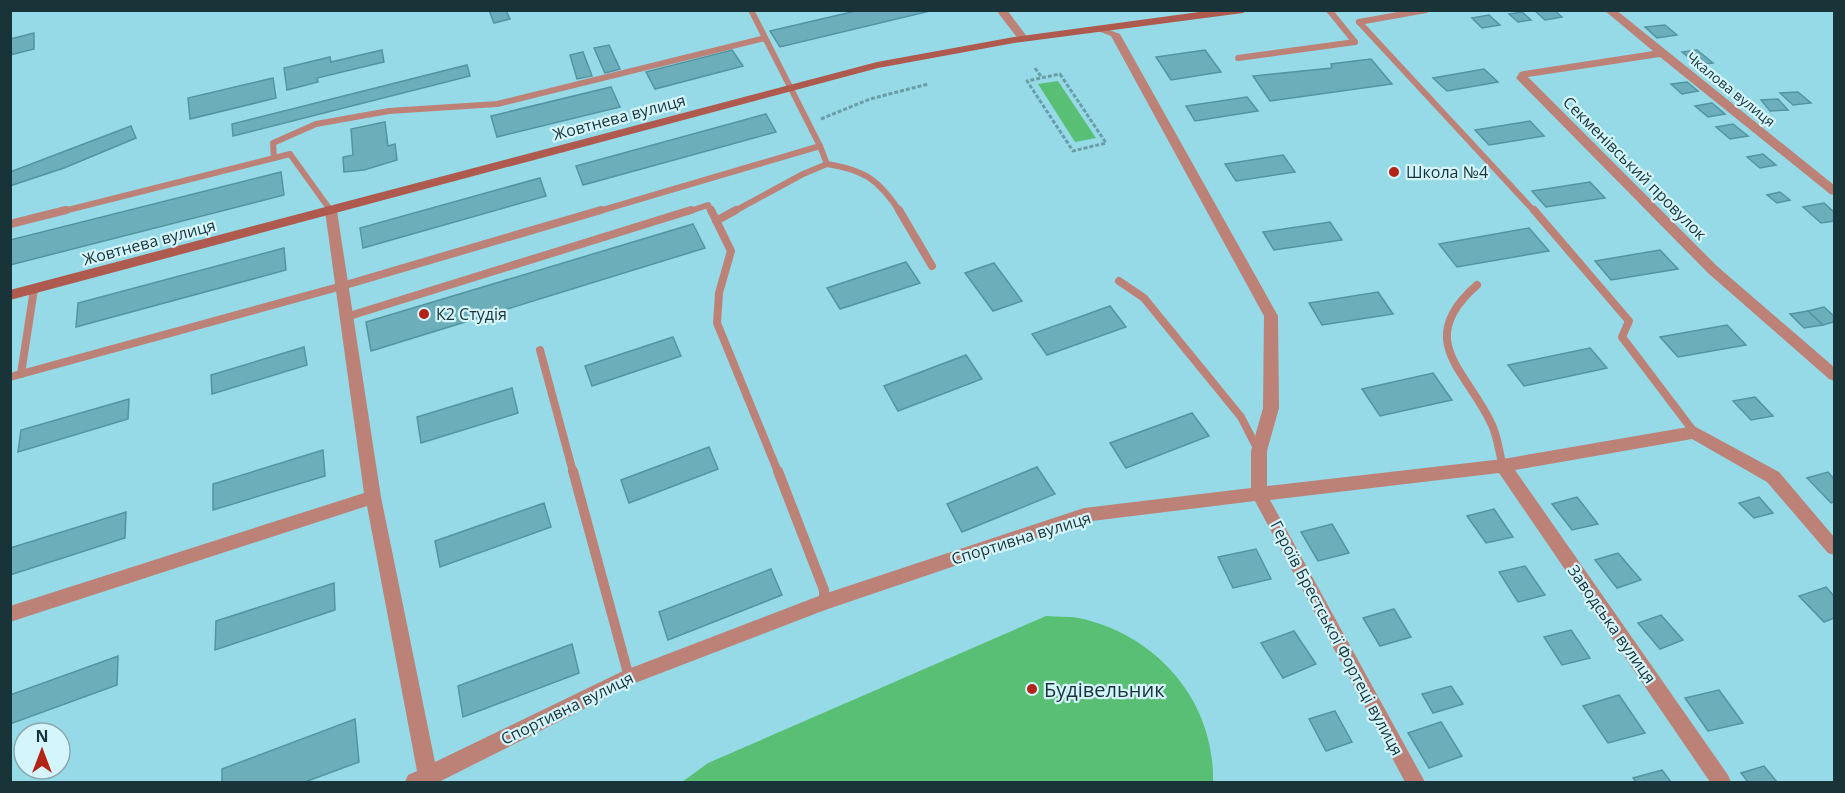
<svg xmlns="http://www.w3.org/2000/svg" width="1845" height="793" font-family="'Open Sans',sans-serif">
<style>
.green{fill:#59bf74}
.building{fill:#6cafbb;stroke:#5295a1;stroke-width:1.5}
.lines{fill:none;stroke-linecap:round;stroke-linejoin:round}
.path{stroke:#689ea8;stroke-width:3;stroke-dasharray:4 2;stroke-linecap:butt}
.service-far2{stroke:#bc8278;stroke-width:6}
.service-far1{stroke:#bc8278;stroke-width:8}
.service{stroke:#bc8278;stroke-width:10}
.minor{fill:#bc8278;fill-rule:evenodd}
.secondary{fill:#ae5a4e;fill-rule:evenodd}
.poi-dot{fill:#b22417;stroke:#d4f5fb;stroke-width:2}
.labels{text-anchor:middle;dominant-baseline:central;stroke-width:4.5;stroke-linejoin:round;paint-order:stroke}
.far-street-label{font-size:14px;fill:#183439;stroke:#d4f5fb}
.street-label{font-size:16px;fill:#183439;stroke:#d4f5fb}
.poi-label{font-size:16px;fill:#183439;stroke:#d4f5fb;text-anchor:start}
.near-poi-label{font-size:20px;fill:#183439;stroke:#d4f5fb;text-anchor:start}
</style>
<rect width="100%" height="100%" fill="#96dae7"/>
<g class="green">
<polygon points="1058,81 1096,138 1075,142 1038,84"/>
<path d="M1046,616C1057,617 1068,616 1079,618C1157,635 1215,701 1213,782H682L708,763Z"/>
</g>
<g class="building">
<polygon points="489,10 506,10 510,19 494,23"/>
<polygon points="860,10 934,10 780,47 770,31"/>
<polygon points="1534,10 1554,10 1562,17 1545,20"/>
<polygon points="1522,12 1531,20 1518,22 1509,14"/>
<polygon points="1489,15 1500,25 1482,28 1472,18"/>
<polygon points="1665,25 1677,35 1657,38 1645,27"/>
<polygon points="34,33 34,49 10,55 10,39"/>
<polygon points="609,45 620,69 605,73 594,48"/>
<polygon points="382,50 384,62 317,78 318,82 287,90 284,68 330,57 331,62"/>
<polygon points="732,50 743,66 655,89 646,72"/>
<polygon points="1205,50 1221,72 1171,80 1156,57"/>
<polygon points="1697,50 1713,63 1698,65 1682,52"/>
<polygon points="583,52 592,76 577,79 570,55"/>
<polygon points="1371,59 1392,84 1270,101 1253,76 1332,68 1331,64"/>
<polygon points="467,65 470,76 233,136 232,124"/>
<polygon points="1484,69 1498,82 1447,91 1433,78"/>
<polygon points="273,78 276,98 190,119 188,98"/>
<polygon points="1687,82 1698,91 1682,94 1671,84"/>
<polygon points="611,87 620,107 497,137 491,116"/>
<polygon points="1798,92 1811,103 1793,105 1780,93"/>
<polygon points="1247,97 1258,111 1195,121 1186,106"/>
<polygon points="1778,99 1788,110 1770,111 1761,100"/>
<polygon points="1712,103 1725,114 1708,117 1695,106"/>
<polygon points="766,114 776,132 583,185 576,166"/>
<polygon points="1530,121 1544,136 1489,145 1475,130"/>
<polygon points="385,122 388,146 395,144 397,160 364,170 344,172 343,157 353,155 351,129"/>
<polygon points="1733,124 1748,136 1730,139 1716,127"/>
<polygon points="131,126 136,138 64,168 10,186 10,172"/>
<polygon points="1763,154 1776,165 1760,168 1747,157"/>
<polygon points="1283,155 1295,172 1236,181 1225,164"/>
<polygon points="281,172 284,195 10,265 10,240"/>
<polygon points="540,178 546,196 363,248 360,228"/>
<polygon points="1590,182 1605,198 1546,207 1532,191"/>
<polygon points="1780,192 1790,200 1777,203 1767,195"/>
<polygon points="1824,203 1834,212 1834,221 1821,223 1803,207"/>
<polygon points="1330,222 1342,240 1274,250 1263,232"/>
<polygon points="693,224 705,248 371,351 366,322"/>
<polygon points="1529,228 1549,251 1457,267 1439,244"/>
<polygon points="284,248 286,270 76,327 78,303"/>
<polygon points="1660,250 1678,269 1611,280 1595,261"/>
<polygon points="906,262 920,283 840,309 827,288"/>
<polygon points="994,263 1022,301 993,311 965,273"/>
<polygon points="1378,292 1393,314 1322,325 1309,303"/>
<polygon points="1110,306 1126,327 1047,355 1032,334"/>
<polygon points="1824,307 1834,316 1834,322 1823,325 1808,311"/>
<polygon points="1808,311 1823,325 1804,328 1790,314"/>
<polygon points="1727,325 1746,345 1678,357 1660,337"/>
<polygon points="673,337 681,356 592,386 585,366"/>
<polygon points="304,347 307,365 212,394 211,375"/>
<polygon points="1590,348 1607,368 1524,386 1508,365"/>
<polygon points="966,355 982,379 898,411 884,386"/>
<polygon points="1433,373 1452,400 1380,416 1362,389"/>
<polygon points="512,388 518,413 421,443 417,417"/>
<polygon points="1755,397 1773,416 1751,420 1733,401"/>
<polygon points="129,399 128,419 18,452 21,430"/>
<polygon points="1192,413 1209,436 1126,468 1110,443"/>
<polygon points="709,447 718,469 629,503 621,480"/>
<polygon points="323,450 325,476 213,510 213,484"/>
<polygon points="1037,467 1055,494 962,532 947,504"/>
<polygon points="1828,472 1834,479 1834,502 1831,503 1807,478"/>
<polygon points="1577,497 1598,524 1572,530 1552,504"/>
<polygon points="1759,497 1773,513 1754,518 1739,503"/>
<polygon points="544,503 551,527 440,567 435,541"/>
<polygon points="1494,509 1513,537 1486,543 1467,516"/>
<polygon points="126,512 125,538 10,575 10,548"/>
<polygon points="1332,524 1349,553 1318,561 1301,532"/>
<polygon points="1256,549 1271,579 1233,588 1218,557"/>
<polygon points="1618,553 1641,580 1617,588 1595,560"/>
<polygon points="1525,566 1545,595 1518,602 1499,572"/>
<polygon points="771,569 782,595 668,640 659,612"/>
<polygon points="334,583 335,610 215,650 216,621"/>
<polygon points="1826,587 1834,596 1834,618 1824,622 1799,596"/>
<polygon points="1394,609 1411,637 1380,646 1363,618"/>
<polygon points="1661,615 1683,640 1660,649 1638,623"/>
<polygon points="1571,630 1590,658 1562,665 1544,637"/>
<polygon points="1294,631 1316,664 1283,678 1261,643"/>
<polygon points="572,644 579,673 463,717 458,686"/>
<polygon points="118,656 117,685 10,724 10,695"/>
<polygon points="1451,686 1463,704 1433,713 1422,694"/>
<polygon points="1719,690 1743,723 1708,731 1685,698"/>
<polygon points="1619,695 1645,733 1608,743 1583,706"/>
<polygon points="1335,711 1352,742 1326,751 1309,719"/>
<polygon points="355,719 359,762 305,782 222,782 222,769"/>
<polygon points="1441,722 1462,756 1429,768 1408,733"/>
<polygon points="1764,766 1777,782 1748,782 1741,773"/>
<polygon points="1662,770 1671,782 1636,782 1633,778"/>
</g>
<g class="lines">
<g class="path">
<polyline points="1035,68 1042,78"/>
<polygon points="1060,74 1106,143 1073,151 1027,81"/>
<polyline points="821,119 870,99 928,84"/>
</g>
<g class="service-far2">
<polyline points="1329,10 1355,42"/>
<polyline points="1359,22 1535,212"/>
<polyline points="1359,22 1426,10"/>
<polyline points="1238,58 1355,42"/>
<path d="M820,146L827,164C865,170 879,180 900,212"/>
<polyline points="274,158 273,143 316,124 389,111 497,104 765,38"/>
<polyline points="60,212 290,154 331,211"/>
<polyline points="596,212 820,146 751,10"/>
<polyline points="687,212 708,205 711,212"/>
<polyline points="733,212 803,174 827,164"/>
</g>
<g class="service-far1">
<polyline points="711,210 731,251 719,293 717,323 778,472"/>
<polyline points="899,210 932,266"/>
<polyline points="1534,210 1629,321 1622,337 1694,432"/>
<polyline points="716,221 736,210"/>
<polyline points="10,224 66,210"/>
<polyline points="1119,281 1144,298 1241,417 1258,450"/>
<path d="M1477,285C1413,341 1467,370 1492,425C1498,438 1499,453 1503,466"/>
<polyline points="346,317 691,210"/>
<polyline points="540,350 573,472"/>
<polyline points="21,374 34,289"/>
<polyline points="10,377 342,286 601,210"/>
</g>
<g class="service">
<polyline points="573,471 629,677"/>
<polyline points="778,471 824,590 824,602"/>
</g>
<g class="minor">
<polygon points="996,10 1007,10 1028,38 1027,40 1019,40"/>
<polygon points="1604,10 1616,10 1834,185 1834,195 1830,194 1660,57 1528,77 1718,267 1834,367 1834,381 1829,379 1708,273 1516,78 1520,72 1524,71 1653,51"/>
<polygon points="1098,26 1120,34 1278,316 1279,408 1267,451 1267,486 1503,459 1694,426 1779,472 1834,537 1834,555 1828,553 1767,482 1692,439 1515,470 1728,775 1731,782 1710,782 1499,473 1270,500 1425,782 1405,782 1255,501 1084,522 825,610 635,683 439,782 405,782 408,775 417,771 367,506 10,622 10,606 364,493 325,211 331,207 337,211 381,497 435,762 623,671 824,594 1084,508 1251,488 1251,451 1263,408 1264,316 1111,36 1093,29"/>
</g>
<polygon class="secondary" points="1214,10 1248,10 1243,13 1014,43 878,68 10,300 10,290 877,62 1014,37"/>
</g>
<g class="poi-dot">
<circle cx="1394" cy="172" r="6"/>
<circle cx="424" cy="314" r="6"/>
<circle cx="1032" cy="689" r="6"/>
</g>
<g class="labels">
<g class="far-street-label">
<text transform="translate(1731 89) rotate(39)">Чкалова вулиця</text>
</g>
<g class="street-label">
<text transform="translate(619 117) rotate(-15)">Жовтнева вулиця</text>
<text transform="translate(1635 168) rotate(45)">Секменівський провулок</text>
<text transform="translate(149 242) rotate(-15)">Жовтнева вулиця</text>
<text transform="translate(1021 538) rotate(-17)">Спортивна вулиця</text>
<text transform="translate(1612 624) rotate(55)">Заводська вулиця</text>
<text transform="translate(1337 638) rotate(62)">Героїв Брестської Фортеці вулиця</text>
<text transform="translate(567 708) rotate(-26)">Спортивна вулиця</text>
</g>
<g class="poi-label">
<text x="1406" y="172">Школа №4</text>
<text x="436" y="314">К2 Студiя</text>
</g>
<g class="near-poi-label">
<text x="1044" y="689">Будівельник</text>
</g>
</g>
<rect width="1845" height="793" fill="none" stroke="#183439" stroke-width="24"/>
<g transform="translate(42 751)"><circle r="28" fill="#d4f5fb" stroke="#89a8ad" stroke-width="1.5"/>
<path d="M0-4.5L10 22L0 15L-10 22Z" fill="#b22417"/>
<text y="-9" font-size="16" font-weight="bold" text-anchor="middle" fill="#183439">N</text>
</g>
</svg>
